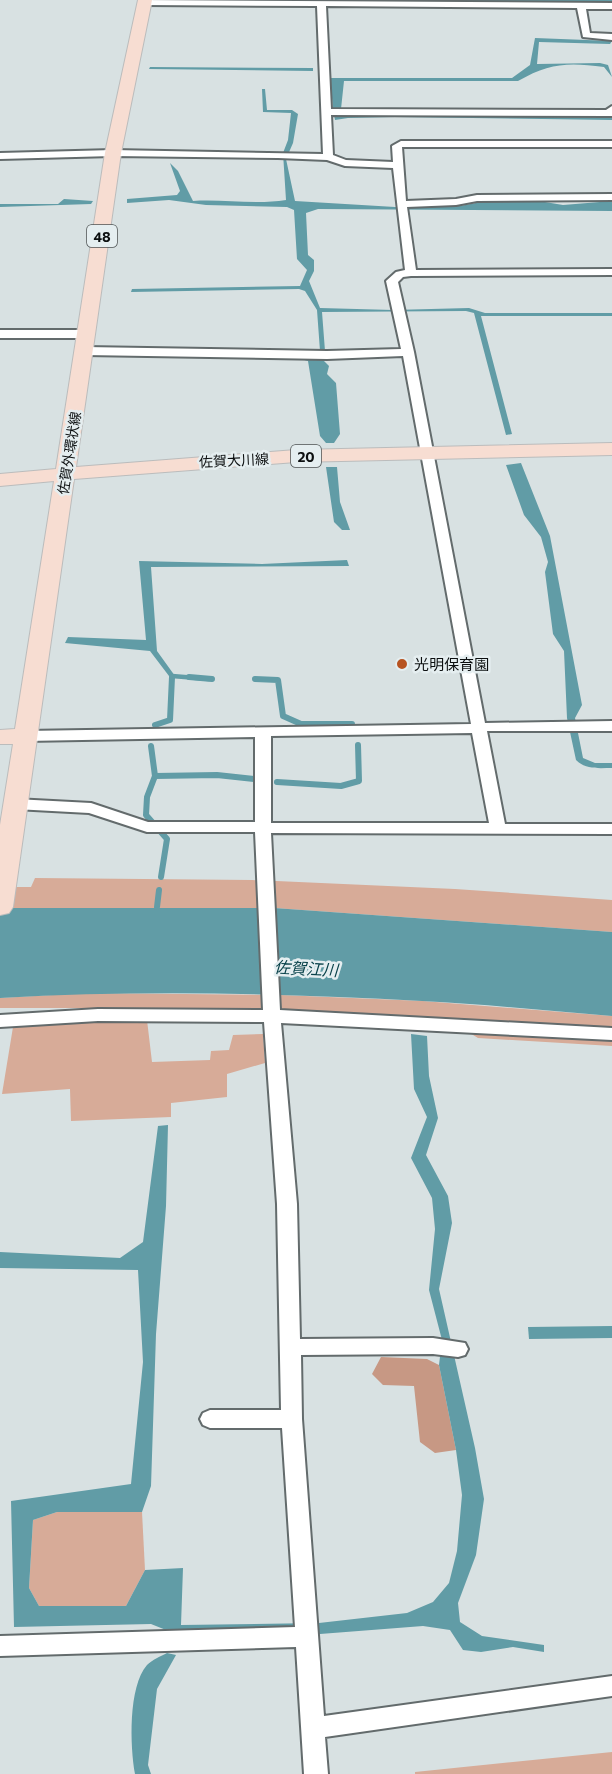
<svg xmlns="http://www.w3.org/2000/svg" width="612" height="1774" font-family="Commissioner,'Noto Sans JP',sans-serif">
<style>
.green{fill:#d7ab98}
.forest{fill:#c79884}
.water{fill:#619ca6}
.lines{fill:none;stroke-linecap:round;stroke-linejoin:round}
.stream-far1{stroke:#619ca6;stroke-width:4.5}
.stream{stroke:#619ca6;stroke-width:6}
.street-casing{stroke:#636b6c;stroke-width:4}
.primary-casing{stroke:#bbbcbc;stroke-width:2}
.street{fill:#fff;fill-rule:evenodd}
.primary{fill:#f7ddd2;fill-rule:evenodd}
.poi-dot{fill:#b75320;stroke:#e5eef0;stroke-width:2}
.labels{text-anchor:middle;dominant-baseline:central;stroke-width:5;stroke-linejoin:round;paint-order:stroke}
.shield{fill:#e5eef0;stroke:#4d5253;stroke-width:1.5}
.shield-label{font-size:14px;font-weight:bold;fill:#0c0f10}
.far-street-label{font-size:14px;fill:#0c0f10;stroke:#e5eef0}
.poi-label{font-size:15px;fill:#0c0f10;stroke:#e5eef0;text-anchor:start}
.water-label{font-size:16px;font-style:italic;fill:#09424a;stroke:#e5eef0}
</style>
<rect width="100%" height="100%" fill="#d8e1e2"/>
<g class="green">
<polygon points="35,878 252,880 455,889 612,900 612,932 274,908 0,908 0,887 31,887"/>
<polygon points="88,993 281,995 423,1001 612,1016 612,1046 478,1038 445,1018 260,1008 0,1008 0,998"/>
<polygon points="147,1020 152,1062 210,1060 211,1051 229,1050 233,1035 263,1034 265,1063 227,1074 227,1097 171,1103 171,1117 71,1121 70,1089 2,1094 13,1027 91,1021"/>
<polygon points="57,1512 142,1512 145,1570 126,1606 39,1606 29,1588 33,1520"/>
<polygon points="612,1752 612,1774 415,1774 415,1772"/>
</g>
<polygon class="forest" points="381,1357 427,1359 439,1365 456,1450 435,1453 420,1442 414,1386 383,1385 372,1374"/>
<g class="water">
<polygon points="228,0 612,0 612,3"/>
<path d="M535,38L612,41L610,44L539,42L537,64L600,63L608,65L612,77L604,67C568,62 549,63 518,81H344L341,109L333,108L330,78H512L530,65Z"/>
<polygon points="150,67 313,68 313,71 149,69"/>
<path d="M262,89H265L267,110H292L298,114L293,143L286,159L295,201L395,207L460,206L481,202H545L563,205L612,201V211L318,209L306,213L308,255L314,260V271L309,281L320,308L393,310L469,308L485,313H612V316H481L512,434L506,435L474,313L466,311L322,312L325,351L321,358L329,366L327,374L336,383L340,434L334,443H326L320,436L308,361L293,357L320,351L317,310L305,291L299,289L131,292L132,289L300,286L307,270L297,259L294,210L287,207L206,205L169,200L127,203V199L177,195L180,191L170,163L178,171L193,201C223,199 256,205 286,200L283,153L288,140L291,113L263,112Z"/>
<polygon points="338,114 612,118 612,120 395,117 348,118 335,120 334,115"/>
<polygon points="64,199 93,201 91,204 0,207 0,204 58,204"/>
<path d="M521,463L550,536L582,705L575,718L583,758L595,763H612V768C599,768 586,770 576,760L567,718L564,651L553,634L545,572L548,562L541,537L524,515L506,465Z"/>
<polygon points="326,467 337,467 340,502 350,530 342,530 334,522"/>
<polygon points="347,560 349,566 151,567 157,651 175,676 169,676 150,651 65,643 68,637 146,640 139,561 262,564"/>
<path d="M0,908H274L612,932V1016C549,1011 485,1004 422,1001C282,993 140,990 0,998Z"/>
<polygon points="411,1034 427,1036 429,1076 438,1118 426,1155 448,1196 452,1223 439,1289 475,1448 484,1499 476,1555 458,1603 460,1622 482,1636 544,1645 544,1652 513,1647 481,1652 463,1650 450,1630 423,1626 320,1634 166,1630 151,1624 14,1627 11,1501 131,1484 143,1362 138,1270 0,1268 0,1252 120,1258 143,1242 158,1126 168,1125 166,1206 156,1334 151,1486 142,1512 57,1512 33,1520 29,1588 39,1606 126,1606 145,1570 183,1568 181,1625 319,1623 407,1613 433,1602 449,1583 457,1551 462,1495 456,1450 439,1365 442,1340 429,1290 435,1229 432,1198 411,1158 427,1117 414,1089"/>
<polygon points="612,1326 612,1338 529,1339 528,1327"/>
<path d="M167,1653L176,1655L157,1689L148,1765L151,1774H135C130,1746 128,1687 147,1665C152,1660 161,1656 167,1653Z"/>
</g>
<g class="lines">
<polyline class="stream-far1" points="172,679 172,676 209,679"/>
<g class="stream">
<polyline points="189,677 212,679"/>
<polyline points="255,679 278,680 283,716 301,724 352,724"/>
<polyline points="155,725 170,720 172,677"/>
<polyline points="151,746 155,776 147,797 146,815 167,839 161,877"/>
<polyline points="155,776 217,775 254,779"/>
<polyline points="277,782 341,786 359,781 358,745"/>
<polyline points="157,907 159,890"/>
</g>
<defs>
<g id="street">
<path d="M142,0L612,3V9H586L590,33L612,34V40L583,37L577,8L326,6L331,109L606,110L612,106V116H610L331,115L333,155L346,160L393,162L392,146L401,141H612V147H402L406,201L456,199L477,195L612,194V200L477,201L456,205L407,207L416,270L612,269V275L411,276L403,277L398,282L414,352L485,723L612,721V731H487L505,824H612V834L271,833L280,1010L612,1028V1040L281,1023L297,1204L300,1339L433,1338L465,1343L468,1349L465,1355L458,1357L433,1354L301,1355L302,1419L324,1716L612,1676V1696L325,1737L328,1774H304L296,1647L0,1656V1636L295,1627L282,1428H210L203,1425L200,1419L203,1413L210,1410H281L277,1204L264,1022L98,1021L0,1027V1015L98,1009L263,1010L255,832H147L89,813L15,809L7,804L15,799L91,803L148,822H255V737L25,741L17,736L25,731L471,724L403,356L327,359L85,355L79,351L85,347L327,351L401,349L386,281L396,272L405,270L393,168L345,166L327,160L278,158L113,156L0,159V153L113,150L323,154L317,6L145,5L140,2ZM472,733L489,823H271V736Z"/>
<polygon points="0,330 87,330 93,334 87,338 0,338"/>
</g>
<polygon id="primary" points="138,0 152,0 121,153 76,467 296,450 612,443 612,455 296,462 74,479 13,907 9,913 0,915 0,825 13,744 0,744 0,730 15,729 54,481 0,486 0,474 56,469 105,153"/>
</defs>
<use href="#street" class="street-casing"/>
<use href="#primary" class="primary-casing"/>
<use href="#street" class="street"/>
<use href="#primary" class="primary"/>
</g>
<circle class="poi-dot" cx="402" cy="664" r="6"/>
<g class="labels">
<g class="shield">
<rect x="87" y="225" width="30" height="22" rx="4.5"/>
<rect x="291" y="445" width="30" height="22" rx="4.5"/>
</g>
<g class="shield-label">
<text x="102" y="236">48</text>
<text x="306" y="456">20</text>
</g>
<g class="far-street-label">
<text transform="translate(69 453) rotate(-81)">佐賀外環状線</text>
<text transform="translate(234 460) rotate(-3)">佐賀大川線</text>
</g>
<g class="poi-label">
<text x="414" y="664">光明保育園</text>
</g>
<g class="water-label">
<text transform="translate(306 968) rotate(3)">佐賀江川</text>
</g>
</g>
</svg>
